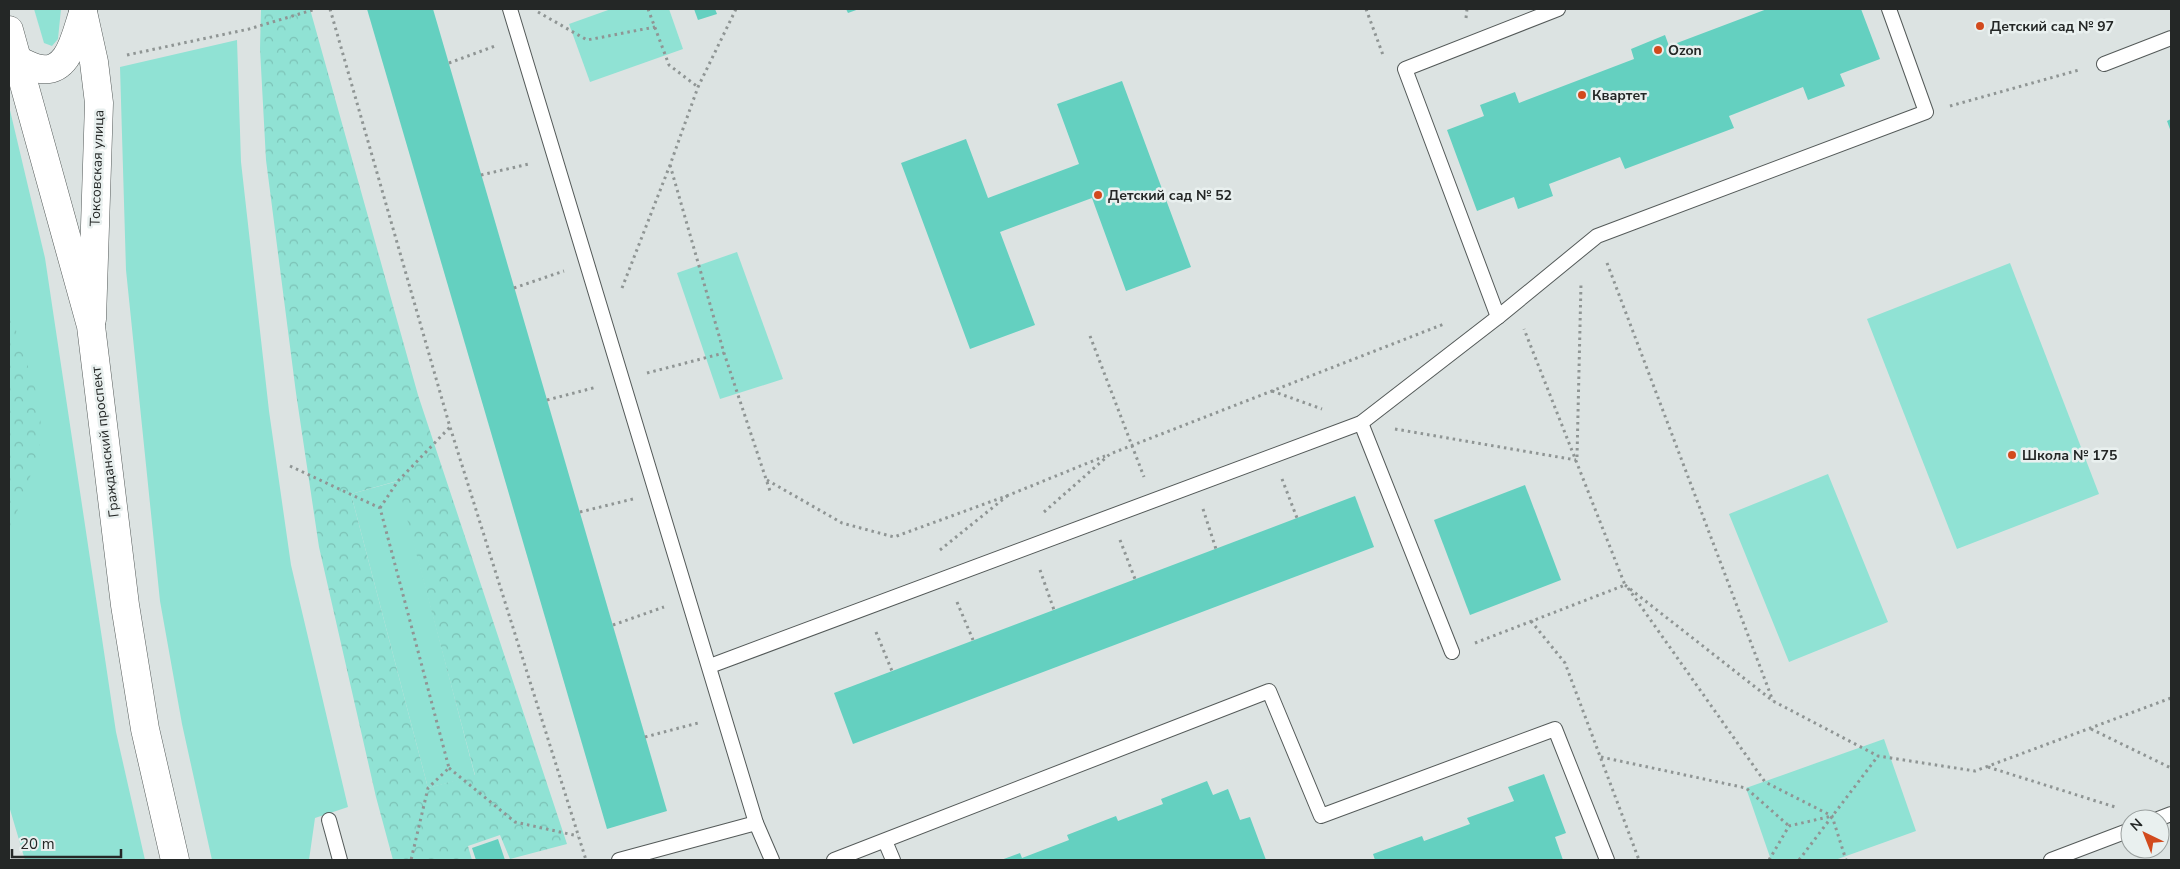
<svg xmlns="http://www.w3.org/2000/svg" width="2180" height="869" font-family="'Nunito Sans',sans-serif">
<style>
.green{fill:#90e2d4}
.forest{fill:url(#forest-crowns);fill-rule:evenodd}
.building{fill:#64d0c0}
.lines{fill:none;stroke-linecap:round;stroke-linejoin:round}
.service-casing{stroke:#545a59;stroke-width:16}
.minor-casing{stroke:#545a59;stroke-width:29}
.secondary-casing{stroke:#545a59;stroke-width:29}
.path{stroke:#8f9594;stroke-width:3;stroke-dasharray:2.5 4;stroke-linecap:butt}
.service{stroke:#fff;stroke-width:14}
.minor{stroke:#fff;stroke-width:28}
.secondary{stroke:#fff;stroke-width:28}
.poi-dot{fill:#d24a1d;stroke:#e9f0ef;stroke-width:2}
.labels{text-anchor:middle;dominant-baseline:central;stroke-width:5;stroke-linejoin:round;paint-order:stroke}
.poi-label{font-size:14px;font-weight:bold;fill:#242726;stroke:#e9f0ef;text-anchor:start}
.street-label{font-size:14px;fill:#242726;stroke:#e9f0ef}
</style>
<defs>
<pattern id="forest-crowns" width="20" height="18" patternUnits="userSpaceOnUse" patternTransform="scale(1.25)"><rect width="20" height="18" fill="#90e2d4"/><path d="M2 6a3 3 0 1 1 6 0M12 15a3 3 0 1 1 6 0" fill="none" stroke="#7cc2b6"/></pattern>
</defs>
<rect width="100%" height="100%" fill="#dce3e2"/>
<g class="green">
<polygon points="34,9 61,9 58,39 52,46 44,43"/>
<polygon points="611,9 669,9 683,49 590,82 569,24"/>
<polygon points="237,40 241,162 269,411 291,565 348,807 315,818 309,860 212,860 182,724 160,601 126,270 120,67"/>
<polygon points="9,106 45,258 116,732 145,860 25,860 9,806"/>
<polygon points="737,252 783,379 720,399 677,273"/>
<polygon points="2010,263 2099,494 1957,549 1867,319"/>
<polygon points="1828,474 1888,622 1789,662 1729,514"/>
<polygon points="398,481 475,776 428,788 351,494"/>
<polygon points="1884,739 1916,831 1835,860 1771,860 1746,788"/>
</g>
<g class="forest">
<path d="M261,9H310L418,395L567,844L510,859L500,835L468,846L472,860H393L376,797L319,547L296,393L266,160L260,49ZM397,481L475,775L428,788L351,494Z"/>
<polygon points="9,309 38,397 42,436 25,494 9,529"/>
</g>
<g class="building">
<polygon points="367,9 433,9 667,811 607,829"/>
<polygon points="694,9 715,9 717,14 698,20"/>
<polygon points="846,9 859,9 848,13"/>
<polygon points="1767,9 1861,9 1880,59 1840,74 1845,86 1808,100 1803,87 1729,116 1734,128 1625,169 1620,157 1549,184 1553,196 1518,209 1514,197 1477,211 1447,130 1484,116 1480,105 1515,92 1519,103 1634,59 1631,49 1665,35 1669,46"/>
<polygon points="1122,81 1191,267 1126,291 1092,198 1000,232 1035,325 970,349 901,163 966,139 988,198 1079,164 1057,104"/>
<polygon points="2171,119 2171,132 2167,121"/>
<polygon points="1525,485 1561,580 1470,615 1434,520"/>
<polygon points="1355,496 1374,547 853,744 834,693"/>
<polygon points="1544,774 1566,833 1555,837 1563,860 1375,860 1373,854 1422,836 1424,841 1470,824 1467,818 1514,801 1508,787"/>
<polygon points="1207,781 1213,795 1228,789 1240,820 1250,817 1266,860 1001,860 1020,853 1022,858 1069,840 1067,835 1116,816 1118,821 1163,804 1161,799"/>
<polygon points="498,839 505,860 476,860 472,848"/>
</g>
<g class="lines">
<defs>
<g id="service">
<polyline points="510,9 756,823 772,860"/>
<polyline points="2104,64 2171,38"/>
<polyline points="1498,317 1405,69 1558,9"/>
<polyline points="1361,423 1452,652"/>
<polyline points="710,666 1361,423 1498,317 1597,236 1926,112 1889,9"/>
<polyline points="2158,819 2171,814"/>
<polyline points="329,820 340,860"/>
<polyline points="885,841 893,860"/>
<polyline points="619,860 756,823"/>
<polyline points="834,860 1269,691 1321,816 1555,729 1607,860"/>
<polyline points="2051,860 2130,830"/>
</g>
<g id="minor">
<polyline points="83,12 94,62 99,103 92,319"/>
<path d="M17,60C23,62 29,66 36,68C69,77 75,36 83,13"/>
</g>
<polyline id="secondary" points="9,30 91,326 125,605 145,729 175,860"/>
</defs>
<use href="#service" class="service-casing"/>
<use href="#minor" class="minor-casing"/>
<use href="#secondary" class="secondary-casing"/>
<g class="path">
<polyline points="330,9 450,427 586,860"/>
<polyline points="648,9 669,65 698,87"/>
<polyline points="1366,9 1383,55"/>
<polyline points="538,12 587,40 655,27"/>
<polyline points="1466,18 1467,9"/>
<polyline points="127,55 249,29 316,9"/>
<polyline points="449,63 495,46"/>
<polyline points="1950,106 2079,70"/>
<polyline points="670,165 724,353 771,494"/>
<polyline points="481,175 529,164"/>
<polyline points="1607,263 1773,701"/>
<polyline points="514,288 564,271"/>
<polyline points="622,288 670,165 698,87 736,9"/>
<polyline points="1090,336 1144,477"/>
<polyline points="647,373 724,353"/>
<polyline points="1272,391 1322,409"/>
<polyline points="547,400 597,387"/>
<polyline points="1395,429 1576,460"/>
<polyline points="1577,457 1581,283"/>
<polyline points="290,466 380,508 449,768 428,788 411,860"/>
<polyline points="1282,479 1297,518"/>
<polyline points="767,480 842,523 894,537 1009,495 1105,456"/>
<polyline points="380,508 398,481 450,427"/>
<polyline points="1203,509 1216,549"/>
<polyline points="580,512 633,499"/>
<polyline points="1044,512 1110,454 1444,324"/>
<polyline points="1120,540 1135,579"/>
<polyline points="940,550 1007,496"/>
<polyline points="1040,570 1054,610"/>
<polyline points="1625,585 1773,701 1878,756 1975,771 2171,698"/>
<polyline points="1628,588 1765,782 1832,816 1846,860"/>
<polyline points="957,602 973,640"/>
<polyline points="1531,621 1565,663 1639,860"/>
<polyline points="613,625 664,607"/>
<polyline points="876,632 892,671"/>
<polyline points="1475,643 1625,585 1524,329"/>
<polyline points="2091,729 2171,768"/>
<polyline points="645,737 698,723"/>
<polyline points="1601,757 1746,788 1789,826"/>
<polyline points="1988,767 2115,807"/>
<polyline points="449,768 515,822 578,836"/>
<polyline points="1769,860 1789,826 1832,816"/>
<polyline points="1799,860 1878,756"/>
</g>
<use href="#service" class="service"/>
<use href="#minor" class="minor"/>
<use href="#secondary" class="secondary"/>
</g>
<g class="poi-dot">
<circle cx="1980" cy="26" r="5"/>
<circle cx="1658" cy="50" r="5"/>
<circle cx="1582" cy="95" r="5"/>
<circle cx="1098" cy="195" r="5"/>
<circle cx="2012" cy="455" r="5"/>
</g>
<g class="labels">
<g class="poi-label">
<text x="1990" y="26">Детский сад № 97</text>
<text x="1668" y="50">Ozon</text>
<text x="1592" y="95">Квартет</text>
<text x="1108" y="195">Детский сад № 52</text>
<text x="2022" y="455">Школа № 175</text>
</g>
<g class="street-label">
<text transform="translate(97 168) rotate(-88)">Токсовская улица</text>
<text transform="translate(105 442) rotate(-97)">Гражданский проспект</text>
</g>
</g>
<rect width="2180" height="869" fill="none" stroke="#242726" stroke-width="20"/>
<g transform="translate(2145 834) rotate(317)"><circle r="24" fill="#e9f0ef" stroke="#9aa09f"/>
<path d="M0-4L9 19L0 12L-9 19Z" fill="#d24a1d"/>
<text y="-8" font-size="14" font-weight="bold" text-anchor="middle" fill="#242726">N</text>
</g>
<path d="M12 849v8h109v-8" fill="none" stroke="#242726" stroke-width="2.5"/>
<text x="20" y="849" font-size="15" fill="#242726" stroke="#e9f0ef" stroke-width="4" paint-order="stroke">20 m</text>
</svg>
